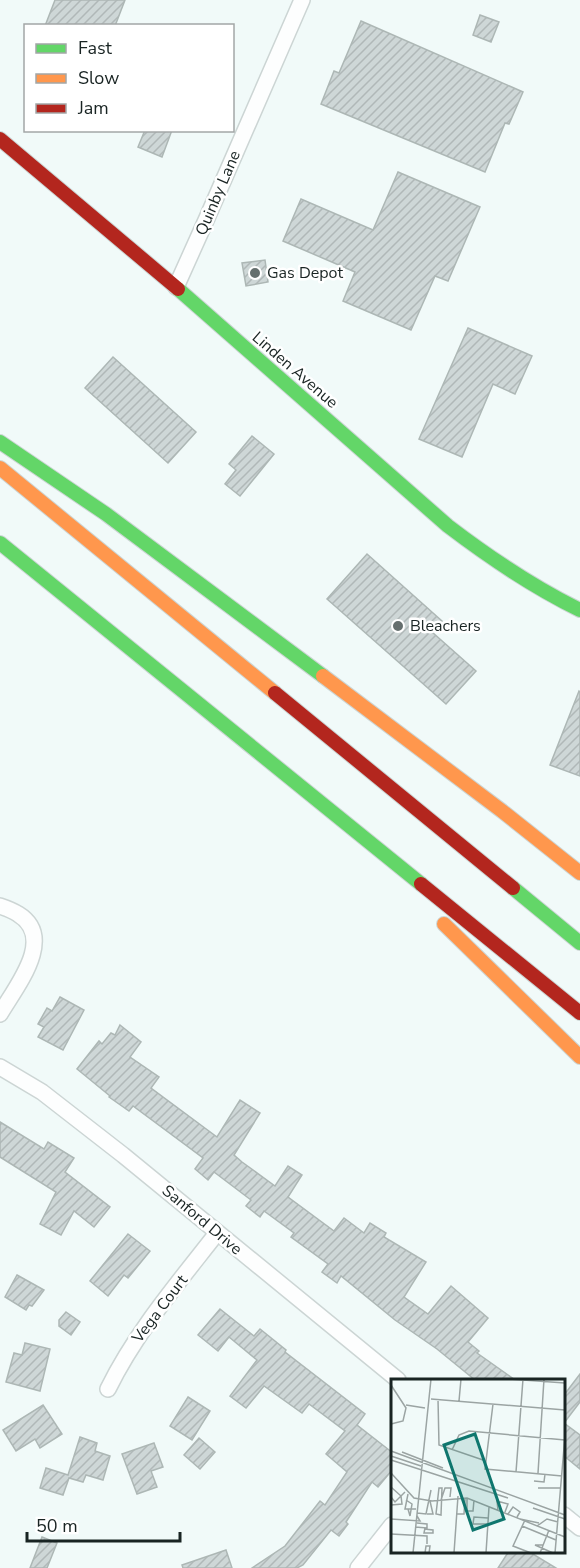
<svg xmlns="http://www.w3.org/2000/svg" width="580" height="1568" font-family="'Nunito Sans',sans-serif">
<style>
.building{fill:url(#building-hatch);stroke:#adb7b5;stroke-width:1.5}
.lines{fill:none;stroke-linecap:round;stroke-linejoin:round}
.street-casing{stroke:#ccd5d4;stroke-width:18}
.fast-casing{stroke:#ccd5d4;stroke-width:16}
.slow-casing{stroke:#ccd5d4;stroke-width:16}
.jam-casing{stroke:#ccd5d4;stroke-width:16}
.street{stroke:#fdfefe;stroke-width:15}
.fast{stroke:#63d668;stroke-width:14}
.slow{stroke:#ff974d;stroke-width:14}
.jam{stroke:#b3261e;stroke-width:14}
.poi-dot{fill:#656f6e;stroke:#fff;stroke-width:2}
.labels{text-anchor:middle;dominant-baseline:central;stroke-width:5;stroke-linejoin:round;paint-order:stroke}
.street-label{font-size:16px;fill:#192423;stroke:#fff}
.poi-label{font-size:16px;fill:#192423;stroke:#fff;text-anchor:start}
.inset-road{fill:none;stroke:#9ba4a3;stroke-width:1.5}
.view{fill:#0f766e;fill-opacity:0.15;stroke:#0f766e;stroke-width:3}
.inset-edge{fill:none;stroke:#192423;stroke-width:3}
</style>
<defs>
<pattern id="building-hatch" width="6" height="6" patternUnits="userSpaceOnUse" patternTransform="scale(1.5)"><rect width="6" height="6" fill="#ced7d7"/><path d="M-1 1l2-2M0 6l6-6M5 7l2-2" fill="none" stroke="#b0b8b8"/></pattern>
</defs>
<rect width="100%" height="100%" fill="#f1faf9"/>
<g class="building">
<polygon points="55,0 125,0 115,26 45,26"/>
<polygon points="480,15 499,22 491,42 473,35"/>
<polygon points="361,21 523,92 509,124 505,123 485,172 321,104 334,71 339,73"/>
<polygon points="145,130 172,130 162,157 138,147"/>
<polygon points="398,172 480,207 448,281 435,276 411,330 343,301 355,272 283,241 301,199 373,230"/>
<polygon points="265,260 268,282 246,286 242,263"/>
<polygon points="468,328 532,356 515,394 493,384 462,457 419,439"/>
<polygon points="113,357 196,432 168,463 85,388"/>
<polygon points="252,436 274,454 240,496 225,484 236,470 229,464"/>
<polygon points="367,554 442,621 432,632 476,671 446,704 327,599"/>
<polygon points="579,691 580,692 580,776 550,765"/>
<polygon points="60,997 84,1010 63,1050 38,1037 44,1027 38,1024 47,1008 52,1011"/>
<polygon points="120,1025 141,1042 130,1057 159,1077 151,1088 217,1137 240,1100 260,1113 234,1155 242,1162 275,1186 288,1166 302,1175 288,1197 334,1231 344,1218 364,1233 370,1223 386,1233 384,1237 426,1262 404,1297 428,1314 451,1286 488,1318 468,1342 479,1351 477,1353 515,1380 475,1380 437,1349 395,1320 341,1276 337,1283 322,1272 328,1264 291,1237 294,1233 264,1211 260,1217 246,1206 251,1200 214,1172 208,1180 195,1169 203,1158 133,1106 129,1111 109,1097 110,1096 77,1069 99,1041 102,1044 111,1033 115,1035"/>
<polygon points="0,1122 44,1149 48,1142 74,1158 65,1172 110,1207 94,1227 74,1211 61,1235 40,1224 56,1192 0,1157"/>
<polygon points="128,1234 150,1251 128,1278 124,1275 108,1296 90,1281"/>
<polygon points="17,1275 44,1290 32,1306 29,1305 26,1310 5,1297"/>
<polygon points="220,1309 254,1336 260,1329 286,1350 285,1352 365,1414 357,1425 393,1453 393,1469 378,1487 372,1482 346,1522 348,1524 339,1536 331,1530 303,1565 297,1568 252,1568 285,1546 320,1501 325,1505 347,1472 326,1454 345,1431 309,1404 302,1413 264,1386 246,1408 230,1396 257,1360 229,1337 218,1351 198,1335"/>
<polygon points="66,1312 80,1322 71,1335 59,1326 59,1320"/>
<polygon points="25,1343 50,1349 40,1391 6,1382 14,1353 22,1355"/>
<polygon points="580,1374 580,1402 564,1423 580,1435 580,1469 564,1456 564,1395"/>
<polygon points="188,1397 210,1411 192,1440 170,1426"/>
<polygon points="43,1405 62,1434 40,1448 35,1439 16,1451 3,1430"/>
<polygon points="80,1437 97,1443 95,1451 110,1456 103,1480 86,1475 83,1482 69,1478 63,1495 40,1488 46,1468 68,1475"/>
<polygon points="199,1438 215,1452 200,1469 184,1455"/>
<polygon points="154,1443 163,1467 151,1471 157,1487 137,1494 122,1454"/>
<polygon points="42,1537 57,1543 47,1568 30,1568"/>
<polygon points="226,1550 232,1568 183,1568 182,1565"/>
<polygon points="509,1551 528,1551 556,1568 498,1568"/>
</g>
<g class="lines">
<defs>
<g id="street">
<polyline points="176,287 207,218 302,0"/>
<path d="M0,906C6,908 12,910 18,914C57,938 15,988 0,1014"/>
<polyline points="0,1067 42,1092 123,1155 398,1380"/>
<path d="M108,1389C136,1332 178,1283 217,1233"/>
<polyline points="564,1515 580,1528"/>
<polyline points="358,1568 392,1525"/>
</g>
<g id="fast">
<path d="M178,289L448,526C490,558 533,587 580,610"/>
<polyline points="0,442 106,514 323,676"/>
<polyline points="0,543 421,884"/>
<polyline points="513,888 580,943"/>
</g>
<g id="slow">
<polyline points="0,468 275,693"/>
<polyline points="323,676 502,811 580,873"/>
<polyline points="444,924 580,1057"/>
</g>
<g id="jam">
<polyline points="0,139 178,289"/>
<polyline points="275,693 513,888"/>
<polyline points="421,884 580,1013"/>
</g>
</defs>
<use href="#street" class="street-casing"/>
<use href="#fast" class="fast-casing"/>
<use href="#slow" class="slow-casing"/>
<use href="#jam" class="jam-casing"/>
<use href="#street" class="street"/>
<use href="#fast" class="fast"/>
<use href="#slow" class="slow"/>
<use href="#jam" class="jam"/>
</g>
<g class="poi-dot">
<circle cx="255" cy="273" r="6"/>
<circle cx="398" cy="626" r="6"/>
</g>
<g class="labels">
<g class="street-label">
<text transform="translate(218 193) rotate(-67)">Quinby Lane</text>
<text transform="translate(295 370) rotate(41)">Linden Avenue</text>
<text transform="translate(202 1220) rotate(40)">Sanford Drive</text>
<text transform="translate(160 1309) rotate(-53)">Vega Court</text>
</g>
<g class="poi-label">
<text x="267" y="273">Gas Depot</text>
<text x="410" y="626">Bleachers</text>
</g>
</g>
<g transform="translate(391 1379)">
<rect width="174" height="174" fill="#f1faf9"/>
<path class="inset-road" d="M118,0L174,4M0,6L15,29L12,42L0,45M40,20L174,31M47,20L48,66L95,82M68,22L70,0M102,25L94,90L171,97M15,26L34,29M61,71L68,56L78,52L174,61M0,72L174,136M11,73L52,89M0,77L30,87M0,81L117,119M125,93L132,0M0,94L23,119L41,122L76,119L174,158M147,94L153,0M143,102L153,103L154,95M0,108L10,117L11,125L0,126M48,109H51L50,136L45,135ZM147,109H170M17,115L14,130H25M0,118L4,123L14,113M76,119V132H82L83,121M15,121L21,125L19,137L17,130M50,121L54,109H60L59,118M142,129L174,140M107,131L106,122L117,125L114,133M26,134L35,135L40,111M36,135H42L39,122M66,135H73L74,119M117,135L122,128L129,133L126,138M0,140L29,142L26,137M129,140L148,144M134,141L122,167L140,174M97,145H82L83,138L97,139M131,147L165,161M146,147L156,140L167,143M24,148L36,149V145L26,144M33,150L42,151V154H33L34,149M0,155L36,157V165M152,166H144L162,174M22,174L40,0M34,174L35,167H39L38,174M63,174L67,117M95,174L98,128M149,174L158,151M164,174L174,57"/>
<path class="view" d="M84,55L113,140L82,151L53,66Z"/>
<rect width="174" height="174" class="inset-edge"/>
</g>
<rect x="24" y="24" width="210" height="108" fill="#ffffff" stroke="#a3a7a7" stroke-width="1.5"/>
<rect x="36" y="44" width="30" height="9" fill="#63d668" stroke="#a3a7a7" stroke-width="1.5"/>
<text x="78" y="54" font-size="18" fill="#192423">Fast</text>
<rect x="36" y="74" width="30" height="9" fill="#ff974d" stroke="#a3a7a7" stroke-width="1.5"/>
<text x="78" y="84" font-size="18" fill="#192423">Slow</text>
<rect x="36" y="104" width="30" height="9" fill="#b3261e" stroke="#a3a7a7" stroke-width="1.5"/>
<text x="78" y="114" font-size="18" fill="#192423">Jam</text>
<path d="M27 1532v9h153v-9" fill="none" stroke="#192423" stroke-width="3"/>
<text x="36" y="1532" font-size="18" fill="#192423" stroke="#ffffff" stroke-width="4.5" paint-order="stroke">50 m</text>
</svg>
